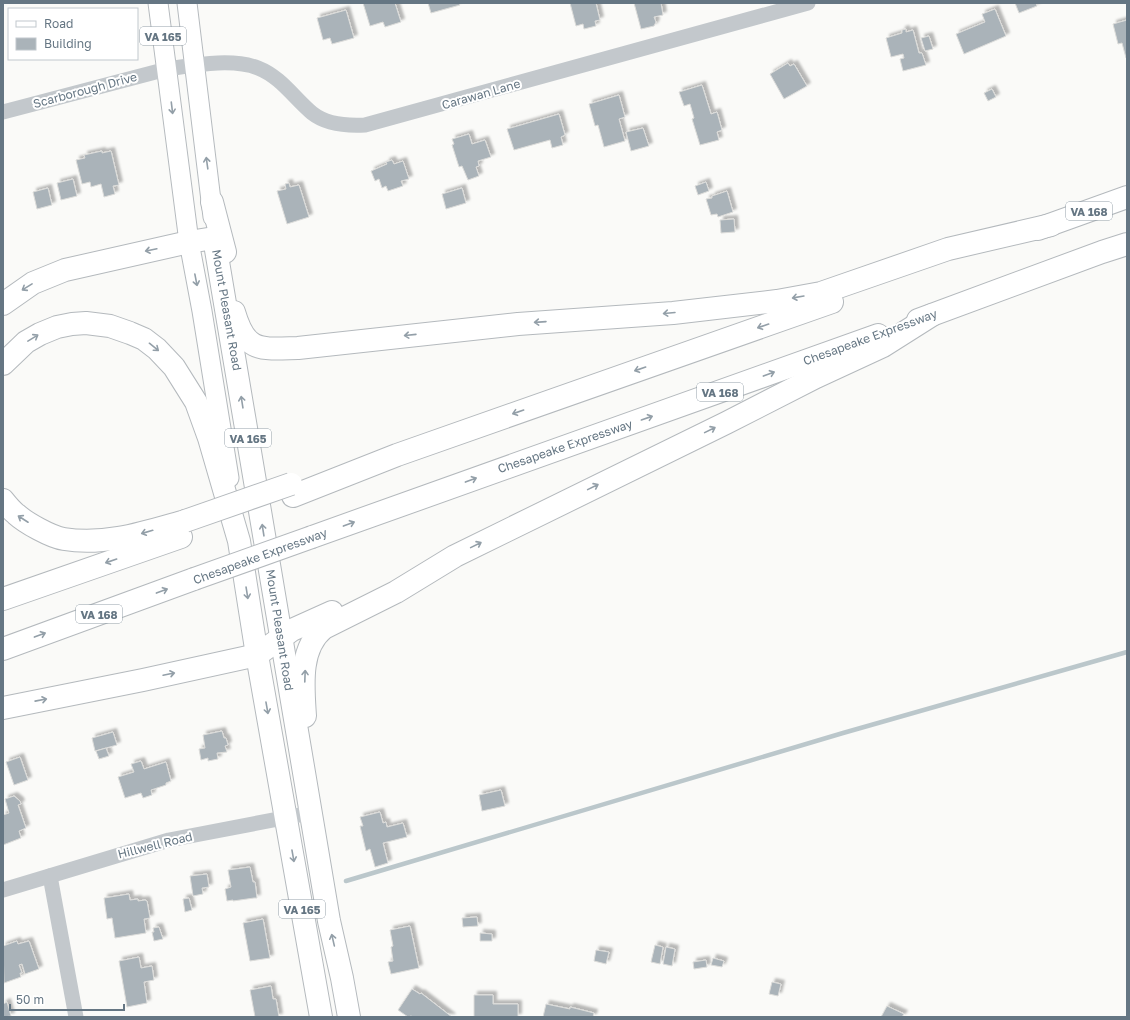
<svg xmlns="http://www.w3.org/2000/svg" width="1130" height="1020" font-family="'Golos Text',sans-serif">
<style>
.lines{fill:none;stroke-linecap:round;stroke-linejoin:round}
.stream{stroke:#bbc7cb;stroke-width:4.5}
.building{fill:#aab3b9;stroke:#dcdcda;filter:url(#shadow)}
.major-casing{stroke:#b5babe;stroke-width:21}
.highway-casing{stroke:#b4b9bd;stroke-width:24}
.minor{stroke:#c3c8cc;stroke-width:15}
.major{stroke:#fff;stroke-width:19}
.highway{stroke:#fff;stroke-width:22}
.highway-bridge-casing{stroke:#b4b9bd;stroke-width:24;stroke-linecap:butt}
.highway-bridge{stroke:#fff;stroke-width:22}
.oneway{stroke:#939fa8}
.labels{text-anchor:middle;dominant-baseline:central;stroke-width:4;stroke-linejoin:round;paint-order:stroke}
.shield{fill:#fff;stroke:#939fa8;stroke-width:1}
.shield-label{font-size:11px;font-weight:bold;fill:#657683}
.street-label{font-size:12px;fill:#657683;stroke:#fff}
</style>
<defs>
<filter id="shadow"><feDropShadow dx="3.5" dy="-3.5" stdDeviation="1" flood-color="#0004"/></filter>
</defs>
<rect width="100%" height="100%" fill="#fafaf8"/>
<g class="lines">
<polyline class="stream" points="346,881 843,733 1127,652"/>
</g>
<g class="building">
<polygon points="363,3 395,3 401,22 385,27 383,22 370,26"/>
<polygon points="428,3 459,3 460,5 431,13"/>
<polygon points="570,3 596,3 600,20 595,21 596,26 584,29 583,24 576,26"/>
<polygon points="634,3 661,3 663,15 654,17 656,22 654,26 641,29"/>
<polygon points="1015,3 1036,3 1037,6 1019,13"/>
<polygon points="995,9 1006,36 964,54 956,34 985,22 982,14"/>
<polygon points="346,10 354,38 332,44 330,38 323,40 317,18"/>
<polygon points="1127,20 1127,57 1126,58 1122,43 1118,44 1113,24"/>
<polygon points="906,29 906,32 913,30 919,53 922,53 926,65 903,71 900,59 904,58 903,54 891,57 886,38 902,33 902,30"/>
<polygon points="929,36 933,49 925,51 921,38"/>
<polygon points="788,63 790,66 794,64 807,86 784,99 770,74"/>
<polygon points="702,85 711,114 717,112 722,130 717,132 719,140 700,145 692,119 694,118 690,104 684,106 679,92"/>
<polygon points="992,89 996,97 988,101 984,93"/>
<polygon points="619,95 625,117 619,119 625,141 604,147 598,125 595,126 589,104"/>
<polygon points="559,114 565,135 561,137 563,145 552,148 550,140 514,150 507,129"/>
<polygon points="643,128 649,146 631,151 626,132"/>
<polygon points="469,134 472,144 485,140 491,157 478,161 479,166 476,167 479,176 468,180 462,166 459,167 452,145 454,144 452,139"/>
<polygon points="102,151 102,153 111,151 119,185 113,186 115,194 104,197 101,184 91,187 90,182 82,184 76,160 85,158 84,155"/>
<polygon points="392,160 394,164 403,161 409,179 401,181 403,186 388,191 386,186 382,188 379,179 375,181 371,171 387,164 386,162"/>
<polygon points="73,179 77,196 61,200 57,183"/>
<polygon points="706,182 709,191 698,195 695,186"/>
<polygon points="289,183 290,187 299,185 309,217 287,224 277,191 286,189 285,184"/>
<polygon points="48,188 52,205 37,209 33,192"/>
<polygon points="462,188 466,203 446,209 442,194"/>
<polygon points="727,191 733,212 718,217 717,214 711,215 706,199 712,198 712,196"/>
<polygon points="734,219 735,232 721,233 720,220"/>
<polygon points="222,731 224,738 226,738 228,745 225,746 227,752 217,753 218,759 208,761 208,758 201,760 199,749 205,748 203,735"/>
<polygon points="113,732 117,745 95,751 92,738"/>
<polygon points="106,748 109,756 99,759 96,751"/>
<polygon points="20,757 28,780 14,785 6,762"/>
<polygon points="141,761 144,769 166,762 171,781 166,783 166,785 151,790 152,795 143,798 141,793 125,798 118,777 134,772 131,764"/>
<polygon points="501,790 505,806 482,811 479,795"/>
<polygon points="14,796 20,801 21,804 18,805 26,828 19,831 21,838 3,845 3,815 9,813 5,799"/>
<polygon points="380,812 383,823 386,822 387,827 403,823 407,837 383,843 388,863 375,867 370,849 366,851 360,826 363,826 360,817"/>
<polygon points="250,867 253,882 255,882 257,898 254,898 233,901 233,900 227,901 225,889 231,887 228,870"/>
<polygon points="207,874 209,887 202,888 203,894 193,896 190,876"/>
<polygon points="129,894 130,900 138,899 138,901 145,900 147,901 150,918 144,919 146,933 115,938 112,918 107,919 104,898"/>
<polygon points="189,898 192,910 185,912 183,899"/>
<polygon points="477,917 478,926 463,927 462,918"/>
<polygon points="263,919 270,958 250,961 243,923"/>
<polygon points="410,926 419,968 391,974 388,962 393,961 391,947 393,946 390,930"/>
<polygon points="159,927 163,939 154,941 152,932 154,932 153,928"/>
<polygon points="480,933 492,934 492,941 480,941"/>
<polygon points="17,941 18,944 29,941 39,969 25,974 22,964 19,965 22,973 20,973 21,977 4,983 3,946"/>
<polygon points="655,945 663,947 660,964 651,962"/>
<polygon points="666,947 675,949 672,966 663,964"/>
<polygon points="596,950 609,952 606,964 594,961"/>
<polygon points="139,957 141,968 152,966 154,980 144,982 147,1003 127,1007 119,961"/>
<polygon points="713,958 724,961 722,967 711,965"/>
<polygon points="706,960 707,967 694,969 693,962"/>
<polygon points="772,982 781,984 778,996 769,994"/>
<polygon points="271,986 273,999 276,999 279,1017 255,1017 250,990"/>
<polygon points="412,989 420,994 421,993 452,1017 413,1017 411,1016 408,1017 398,1010"/>
<polygon points="474,995 493,995 493,1004 518,1004 518,1017 474,1017"/>
<polygon points="7,1002 11,1016 3,1017 3,1004"/>
<polygon points="546,1004 570,1009 570,1007 594,1013 593,1017 543,1017"/>
<polygon points="887,1006 904,1014 902,1017 881,1017"/>
</g>
<g class="lines">
<defs>
<g id="major">
<polyline points="158,3 189,242 202,311 229,478"/>
<polyline points="187,3 213,217"/>
</g>
<g id="highway">
<polyline points="212,202 225,252"/>
<polyline points="1038,229 1127,197"/>
<polyline points="3,304 33,283 65,270 189,242 214,238 329,921 342,978 349,1017"/>
<path d="M234,312C246,353 260,349 298,348L518,324L673,313L777,301L821,293L948,249L1051,225"/>
<polyline points="918,320 1102,252 1127,244"/>
<polyline points="3,364 26,342 40,334 57,327 72,324 86,323 110,326 130,333 144,339 157,349 174,367 196,402 209,438 239,541 257,655 321,1017"/>
<polyline points="293,496 397,455 832,302"/>
<path d="M3,500C7,505 11,510 16,514C26,523 51,537 64,539C105,546 146,532 185,521"/>
<path d="M312,537C501,469 690,403 878,335"/>
<polyline points="3,599 181,537"/>
<polyline points="3,649 194,579"/>
<polyline points="3,708 143,680 257,655 292,630 332,612"/>
<path d="M305,716C303,686 299,648 324,628L396,592L455,556L726,423L816,377L883,346L932,315"/>
</g>
</defs>
<use href="#major" class="major-casing"/>
<use href="#highway" class="highway-casing"/>
<g class="minor">
<path d="M3,112L167,69C195,65 232,58 258,68C281,77 294,98 312,113C327,125 347,126 365,125L808,3"/>
<polyline points="50,876 76,1017"/>
<polyline points="3,890 169,840 310,813"/>
</g>
<use href="#major" class="major"/>
<use href="#highway" class="highway"/>
<defs>
<g id="highway-bridge">
<polyline points="185,521 291,484"/>
<polyline points="194,579 312,537"/>
</g>
</defs>
<use href="#highway-bridge" class="highway-bridge-casing"/>
<use href="#highway-bridge" class="highway-bridge"/>
</g>
<defs><path id="oneway-shaft" d="M-6 0H5M1.5-3L5.5 0L1.5 3" fill="none" stroke-width="1.6" stroke-linecap="round" stroke-linejoin="round"/></defs>
<g class="oneway">
<use href="#oneway-shaft" transform="translate(172 108) rotate(83)"/>
<use href="#oneway-shaft" transform="translate(207 163) rotate(-98)"/>
<use href="#oneway-shaft" transform="translate(151 250) rotate(168)"/>
<use href="#oneway-shaft" transform="translate(196 280) rotate(79)"/>
<use href="#oneway-shaft" transform="translate(27 287) rotate(148)"/>
<use href="#oneway-shaft" transform="translate(798 297) rotate(170)"/>
<use href="#oneway-shaft" transform="translate(669 313) rotate(175)"/>
<use href="#oneway-shaft" transform="translate(540 322) rotate(176)"/>
<use href="#oneway-shaft" transform="translate(763 326) rotate(161)"/>
<use href="#oneway-shaft" transform="translate(410 335) rotate(174)"/>
<use href="#oneway-shaft" transform="translate(33 338) rotate(-31)"/>
<use href="#oneway-shaft" transform="translate(154 347) rotate(39)"/>
<use href="#oneway-shaft" transform="translate(640 369) rotate(161)"/>
<use href="#oneway-shaft" transform="translate(769 374) rotate(-20)"/>
<use href="#oneway-shaft" transform="translate(242 402) rotate(-99)"/>
<use href="#oneway-shaft" transform="translate(518 412) rotate(161)"/>
<use href="#oneway-shaft" transform="translate(647 418) rotate(-19)"/>
<use href="#oneway-shaft" transform="translate(710 430) rotate(-26)"/>
<use href="#oneway-shaft" transform="translate(471 480) rotate(-20)"/>
<use href="#oneway-shaft" transform="translate(593 487) rotate(-26)"/>
<use href="#oneway-shaft" transform="translate(23 519) rotate(-147)"/>
<use href="#oneway-shaft" transform="translate(349 524) rotate(-20)"/>
<use href="#oneway-shaft" transform="translate(263 530) rotate(-99)"/>
<use href="#oneway-shaft" transform="translate(147 532) rotate(164)"/>
<use href="#oneway-shaft" transform="translate(476 545) rotate(-26)"/>
<use href="#oneway-shaft" transform="translate(111 561) rotate(161)"/>
<use href="#oneway-shaft" transform="translate(162 591) rotate(-20)"/>
<use href="#oneway-shaft" transform="translate(247 593) rotate(81)"/>
<use href="#oneway-shaft" transform="translate(40 635) rotate(-20)"/>
<use href="#oneway-shaft" transform="translate(169 674) rotate(-12)"/>
<use href="#oneway-shaft" transform="translate(305 676) rotate(-88)"/>
<use href="#oneway-shaft" transform="translate(41 700) rotate(-11)"/>
<use href="#oneway-shaft" transform="translate(267 708) rotate(80)"/>
<use href="#oneway-shaft" transform="translate(293 856) rotate(80)"/>
<use href="#oneway-shaft" transform="translate(333 940) rotate(-103)"/>
</g>
<g class="labels">
<g class="shield">
<rect x="140" y="27" width="46" height="18" rx="3"/>
<rect x="1066" y="202" width="46" height="18" rx="3"/>
<rect x="697" y="383" width="46" height="18" rx="3"/>
<rect x="225" y="429" width="46" height="18" rx="3"/>
<rect x="76" y="605" width="46" height="18" rx="3"/>
<rect x="279" y="900" width="46" height="18" rx="3"/>
</g>
<g class="shield-label">
<text x="163" y="36">VA 165</text>
<text x="1089" y="211">VA 168</text>
<text x="720" y="392">VA 168</text>
<text x="248" y="438">VA 165</text>
<text x="99" y="614">VA 168</text>
<text x="302" y="909">VA 165</text>
</g>
<g class="street-label">
<text transform="translate(85 90) rotate(-15)">Scarborough Drive</text>
<text transform="translate(481 94) rotate(-16)">Carawan Lane</text>
<text transform="translate(227 310) rotate(80)">Mount Pleasant Road</text>
<text transform="translate(870 337) rotate(-20)">Chesapeake Expressway</text>
<text transform="translate(565 446) rotate(-19)">Chesapeake Expressway</text>
<text transform="translate(260 556) rotate(-20)">Chesapeake Expressway</text>
<text transform="translate(280 630) rotate(81)">Mount Pleasant Road</text>
<text transform="translate(155 845) rotate(-14)">Hillwell Road</text>
</g>
</g>
<rect width="1130" height="1020" fill="none" stroke="#657683" stroke-width="8"/>
<rect x="8" y="8" width="130" height="52" fill="#ffffff" stroke="#c1c8cd"/>
<rect x="16" y="21" width="20" height="6" fill="#ffffff" stroke="#c1c8cd"/>
<text x="44" y="28" font-size="12" fill="#657683">Road</text>
<rect x="16" y="38" width="20" height="12" fill="#aab3b9" stroke="#c1c8cd"/>
<text x="44" y="48" font-size="12" fill="#657683">Building</text>
<path d="M10 1004v6h114v-6" fill="none" stroke="#657683" stroke-width="2"/>
<text x="16" y="1004" font-size="12" fill="#657683" stroke="#ffffff" stroke-width="3" paint-order="stroke">50 m</text>
</svg>
